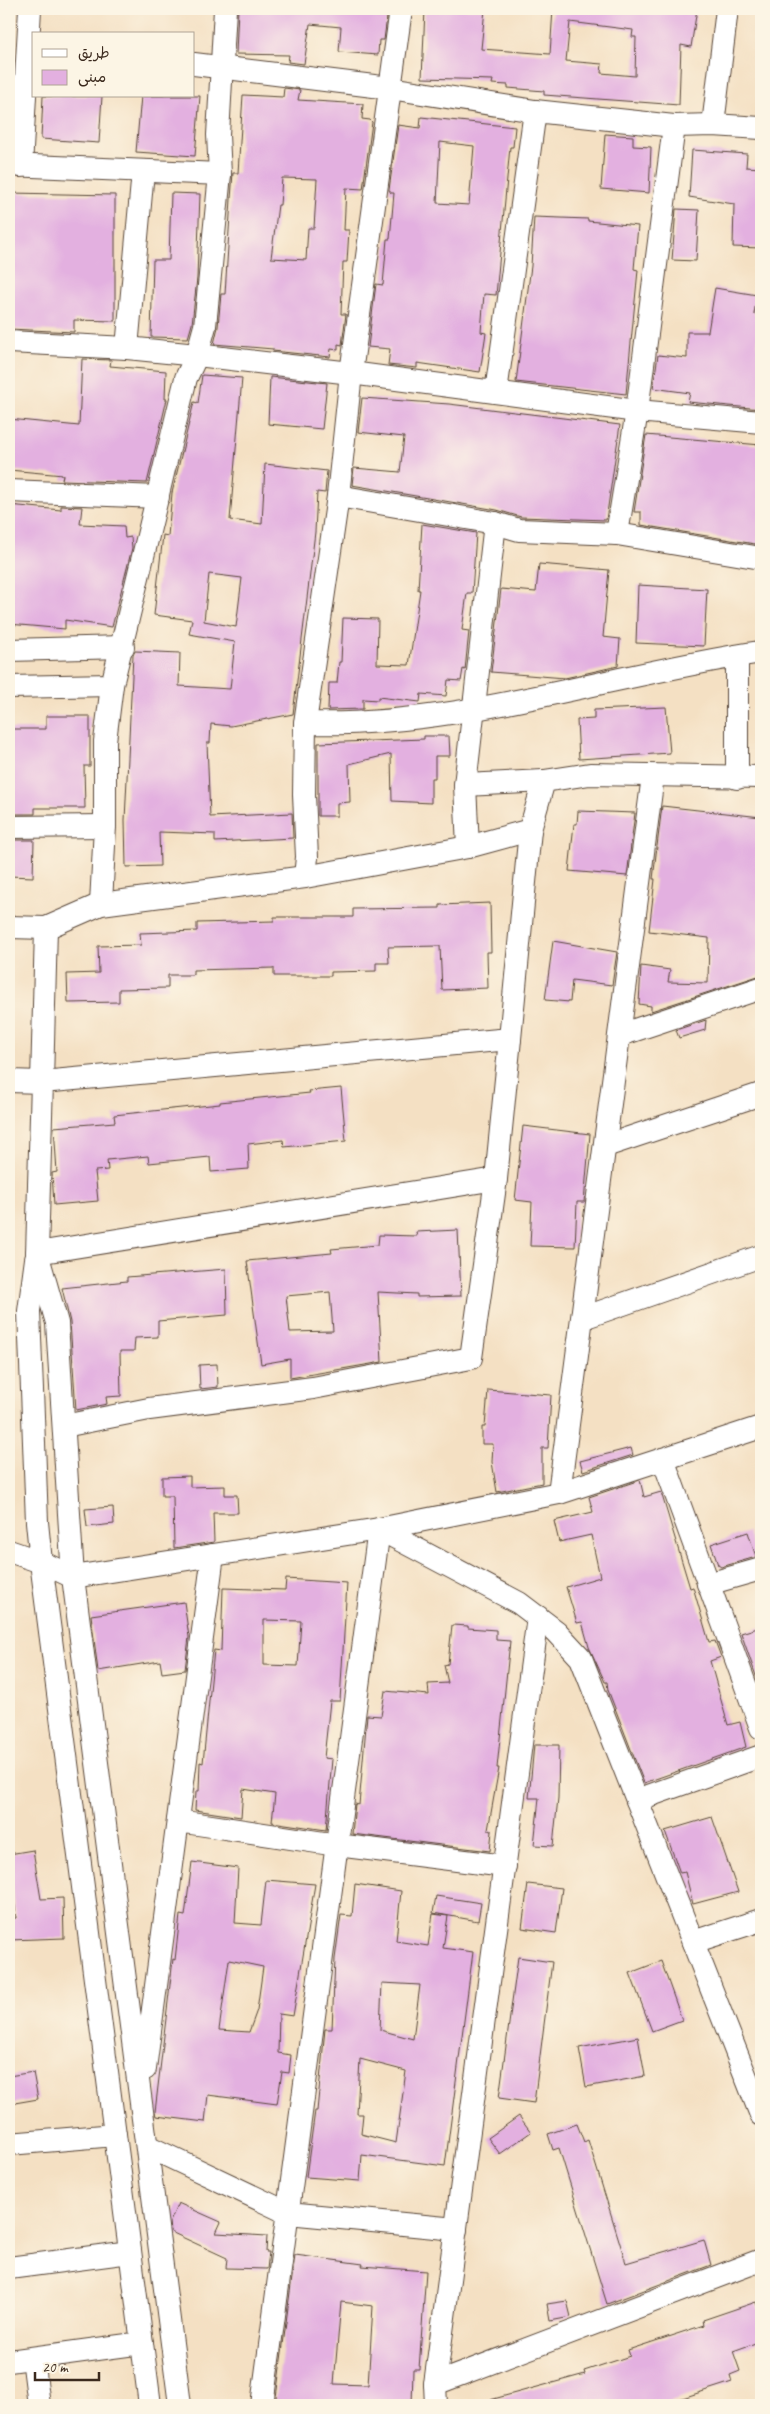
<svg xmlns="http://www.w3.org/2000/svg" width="770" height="2414" font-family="Caveat,'Playpen Sans Arabic',sans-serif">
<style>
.building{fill:#e3b0e0;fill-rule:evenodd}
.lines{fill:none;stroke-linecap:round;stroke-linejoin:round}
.street-casing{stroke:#574537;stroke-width:24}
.street{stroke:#fff;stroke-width:22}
</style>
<rect width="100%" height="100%" fill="#fcf5e5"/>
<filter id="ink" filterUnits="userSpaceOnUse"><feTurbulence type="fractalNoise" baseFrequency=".02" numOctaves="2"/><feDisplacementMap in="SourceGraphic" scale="10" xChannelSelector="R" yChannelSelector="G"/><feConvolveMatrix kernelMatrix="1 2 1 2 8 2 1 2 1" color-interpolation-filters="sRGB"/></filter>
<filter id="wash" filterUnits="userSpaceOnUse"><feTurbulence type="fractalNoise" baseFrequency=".0096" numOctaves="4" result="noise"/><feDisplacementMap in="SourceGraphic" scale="20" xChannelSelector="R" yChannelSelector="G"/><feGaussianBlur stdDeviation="1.12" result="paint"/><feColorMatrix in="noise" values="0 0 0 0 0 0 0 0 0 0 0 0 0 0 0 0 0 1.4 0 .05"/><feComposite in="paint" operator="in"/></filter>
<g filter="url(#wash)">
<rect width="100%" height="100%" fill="#f4e0c3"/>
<g id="blocks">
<g class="building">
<polygon points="238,9 388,9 384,40 379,40 378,55 339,52 341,27 310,24 304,64 288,62 289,55 236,54"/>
<path d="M425,9H485L481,49L550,54L553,9H697L691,47L681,45L679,105L544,95V91L508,88V85L492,84L493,80L422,78ZM570,22L633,30L632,37H636L635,76L601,73L602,64L566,61Z"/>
<path d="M284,88L300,90L298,100L363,104L362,119L370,120L372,122L363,189L346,188L344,230H349L347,262H343L341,314H346L342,345L338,344V350L331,349L330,357L273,351V349L214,344L218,327L221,294H225L231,199L233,173H238L243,95L283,97ZM282,178L317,179L314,228H308L306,260L271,258L278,205H280Z"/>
<polygon points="43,96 102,96 99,143 41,139"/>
<polygon points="141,96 200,96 195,156 136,152"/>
<path d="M421,117L515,127L513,147H510L496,295L484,294L481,332L486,333L480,372L417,363V368L388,365L390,349L368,347L376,284L383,285L387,239H390L394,193H391L389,190L398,125L420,128ZM440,142L474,146L469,205L437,203Z"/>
<polygon points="605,134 633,136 633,146 651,147 649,193 601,189"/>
<polygon points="692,150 747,154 746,167 761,168 761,248 733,247 734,204 689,197"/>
<polygon points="9,193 115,195 115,321 74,320 74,332 9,329"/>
<polygon points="171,193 200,194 197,278 192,324 188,338 151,337 153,260 169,260"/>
<polygon points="676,209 699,210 696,261 672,260"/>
<polygon points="534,217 588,219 588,221 638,226 634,269 638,270 626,394 516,382 531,266"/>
<polygon points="715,288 757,295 754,314 761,315 757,348 761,348 761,409 688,402 690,393 653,388 658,355 687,358 687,332 708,332"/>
<polygon points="82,359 111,360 110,366 166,371 165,399 167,399 147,483 62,480 63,475 9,470 9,419 79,426"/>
<path d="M202,375L242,378L230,520L262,524L265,464L327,471L325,493L317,492L315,532L293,714L231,726L211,724L210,743H207L210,817L292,813L293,838L215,842V834L159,832L160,866L126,867L125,820L133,655L135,651L180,653L179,686L230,689L235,642L189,634L192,620L154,615L163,535L168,536L172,493L194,402L198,403ZM209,574L242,578L236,627L204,621Z"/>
<polygon points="270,377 327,383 322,429 268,424"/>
<polygon points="362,398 449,404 620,425 606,520 521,517 497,510 352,485 354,468 400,472 404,437 358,432"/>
<polygon points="646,435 761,445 761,545 641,525 641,512 634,512"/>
<polygon points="9,505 61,510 61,506 82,507 80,524 124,526 125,538 131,537 132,548 112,627 65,620 65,629 9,624"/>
<polygon points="422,524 476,533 472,593 467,593 462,630 469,631 465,670 463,669 461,681 448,680 446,696 421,694 420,702 378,697 378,700 363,699 363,709 328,710 329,683 337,683 339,662 341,662 343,618 378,619 377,664 409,665 420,590 418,590"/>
<polygon points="539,564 609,570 603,637 620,639 618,666 565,678 491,672 501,589 536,592"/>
<polygon points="638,585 707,589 704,646 636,643"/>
<polygon points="666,707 670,753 579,759 577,720 594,719 594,710"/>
<polygon points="46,716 90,716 90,766 84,766 85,808 35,808 35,814 9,814 9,729 46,729"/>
<polygon points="424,736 449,736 450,756 435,756 435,778 431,778 431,803 392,801 391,754 349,764 350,802 337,803 337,816 318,816 318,743 424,739"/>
<polygon points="662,806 761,817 761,975 651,1011 651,1006 639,1004 641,966 670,970 668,982 708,983 709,938 649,931 655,879 653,879"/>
<polygon points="578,811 635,813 627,876 569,871 574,824 577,824"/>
<polygon points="9,840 34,840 33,877 9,876"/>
<polygon points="490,903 491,952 487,952 488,988 442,990 440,946 388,947 389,963 376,963 376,971 331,972 331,976 274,976 274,968 193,970 193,975 168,975 168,988 119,989 119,1002 68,1003 67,974 99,973 98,946 141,945 140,933 197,931 197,923 274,921 274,917 353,917 353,909 440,908 440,905"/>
<polygon points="553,941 617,952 612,985 572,980 570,1002 545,1000"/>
<polygon points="706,1020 705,1030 679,1038 676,1030"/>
<polygon points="341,1088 346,1141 284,1147 283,1140 248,1144 249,1169 211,1172 210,1157 149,1163 148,1156 107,1160 108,1170 95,1171 98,1201 54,1205 52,1173 57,1172 54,1127 115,1122 114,1115 220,1104 220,1102 310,1093 309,1091"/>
<polygon points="523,1126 590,1134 584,1202 577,1202 575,1247 530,1246 532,1202 515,1200"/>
<path d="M458,1230L461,1296L417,1297V1294L378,1292L382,1362L290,1378V1359L261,1364L247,1261L332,1253L331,1249L378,1245L379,1235L417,1236L416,1232ZM330,1292L333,1331L290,1332L286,1296Z"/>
<polygon points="226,1269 227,1315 158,1321 158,1337 135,1338 134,1351 120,1351 121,1396 106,1397 107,1404 76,1410 70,1322 62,1288 127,1281 127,1277"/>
<polygon points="217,1364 218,1387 200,1389 199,1365"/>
<polygon points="488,1390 551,1395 548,1448 542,1448 542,1483 497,1492 492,1462 493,1444 482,1444 482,1427 485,1427"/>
<polygon points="631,1448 633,1455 583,1471 580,1461"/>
<polygon points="190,1476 190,1487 225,1486 225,1495 237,1495 238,1513 213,1513 214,1542 174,1548 173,1496 162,1496 162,1477"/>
<polygon points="640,1480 644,1497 661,1492 690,1588 693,1587 709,1642 715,1641 721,1657 710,1661 728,1725 740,1722 746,1747 644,1783 608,1690 607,1682 605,1682 589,1647 582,1622 577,1623 566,1587 600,1577 591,1535 559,1542 554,1521 593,1512 589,1497"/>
<polygon points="113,1507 114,1524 87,1527 85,1509"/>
<polygon points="748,1532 756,1557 721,1567 718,1565 711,1544"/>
<path d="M286,1579L347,1583L340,1701H330L324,1758L332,1759L326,1830L272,1822L275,1794L243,1789L241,1817L195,1810L196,1791H199L200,1762L203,1763L214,1650L221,1651L223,1588L285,1590ZM264,1620L301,1621L298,1666L264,1665Z"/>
<polygon points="184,1602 189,1637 185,1670 162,1673 160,1661 98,1671 91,1615"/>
<polygon points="452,1625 468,1626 468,1628 496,1630 496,1640 510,1641 497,1768 499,1768 488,1830 492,1831 490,1851 352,1834 355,1804 359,1805 367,1715 381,1716 385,1691 429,1695 428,1684 448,1683 444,1665 448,1664"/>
<polygon points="761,1627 761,1690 741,1633"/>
<polygon points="534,1745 559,1745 558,1798 553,1846 534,1845 539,1798 529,1798"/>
<polygon points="712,1817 738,1892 693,1904 685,1872 680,1873 665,1831"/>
<polygon points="33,1850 41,1899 63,1898 64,1938 9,1940 9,1919 16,1918 12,1878 9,1879 9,1854"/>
<path d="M192,1862L238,1868L235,1923L261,1925L266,1880L315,1884L293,2016L279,2014L278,2053L291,2055L289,2073L282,2072L277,2104L208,2095L205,2122L156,2116L155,2112L173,1959L175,1960L180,1915L185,1916ZM229,1960L263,1967L257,2010L249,2032L219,2030Z"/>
<path d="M355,1884L401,1891L396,1941L428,1946L433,1914L448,1916L443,1948L473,1952L445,2166L362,2155L360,2181L306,2177L315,2111H317L325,2029H332L335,1959L341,1915L352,1916ZM382,1983L420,1985L413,2039L380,2030ZM360,2059L406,2071L396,2143L361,2134L363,2114H357Z"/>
<polygon points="528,1884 562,1888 556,1933 522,1928"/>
<polygon points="436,1896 481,1903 478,1921 433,1913"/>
<polygon points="518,1957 552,1962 534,2103 499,2098"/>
<polygon points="661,1961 682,2020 652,2031 630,1973"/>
<polygon points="638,2037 645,2076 586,2087 579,2048"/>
<polygon points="33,2072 38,2099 9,2104 9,2076"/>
<polygon points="519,2116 531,2132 500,2154 488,2138"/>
<polygon points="577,2124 584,2142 588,2140 626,2263 704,2240 711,2265 607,2304 559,2148 553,2150 548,2134"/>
<polygon points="178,2203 221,2222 216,2233 267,2236 266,2252 269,2252 267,2269 226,2268 227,2258 171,2232 170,2222"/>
<path d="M295,2255L363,2264L362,2266L426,2271L419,2369H413L412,2405L332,2403V2405H275ZM341,2302L373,2306L368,2385L334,2384Z"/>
<polygon points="567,2301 571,2317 550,2321 547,2304"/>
<polygon points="756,2302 761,2316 761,2341 733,2351 740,2371 730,2375 732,2382 661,2405 491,2405 490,2400 585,2374 584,2371 630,2356 628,2350 704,2325 703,2320"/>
</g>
</g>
</g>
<g filter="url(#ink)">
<use href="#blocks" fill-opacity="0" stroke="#574537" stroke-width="1"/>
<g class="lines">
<defs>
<g id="street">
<polyline points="194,64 390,88 535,111 674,126 713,125 761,128"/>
<polyline points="713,125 727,9"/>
<polyline points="9,165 220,174"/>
<polyline points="21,166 30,9"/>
<polyline points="9,342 127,348 197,355 351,373 637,411 761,422"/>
<polyline points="127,348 143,171"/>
<polyline points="496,392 535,111"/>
<polyline points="9,491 158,497"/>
<polyline points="338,496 495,523 519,530 617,534 761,558"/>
<polyline points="617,534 637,411 674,126"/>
<polyline points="9,650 123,647"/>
<polyline points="9,687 112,685"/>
<path d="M305,723C461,728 609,674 761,652"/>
<polyline points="737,778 737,656"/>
<polyline points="465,785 544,781"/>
<polyline points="9,827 105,826"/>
<polyline points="468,847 530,830"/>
<polyline points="305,877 307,857 304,795 305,723 338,496 351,373 401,9"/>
<polyline points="101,904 105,826 105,741 112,685 186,378 197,355 205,326 220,174 218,135 225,9"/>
<polyline points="9,927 46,928 101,904 305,877 468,847 465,785 495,523"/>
<polyline points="620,1035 761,988"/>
<polyline points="510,1039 530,830 544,781 590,774 761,777"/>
<polyline points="9,1081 42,1082 37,1253 496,1179 510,1039 42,1082 46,928"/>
<polyline points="605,1146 761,1094"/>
<polyline points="37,1253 57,1323 73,1577 180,2405"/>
<polyline points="36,1259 29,1311 37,1522 41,1562 150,2405"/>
<polyline points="583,1318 761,1256"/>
<polyline points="64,1426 149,1409 313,1388 471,1358 496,1179"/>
<polyline points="663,1459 761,1728"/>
<polyline points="559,1493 653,776"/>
<polyline points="9,1551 41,1562 73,1577 379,1529 559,1493 761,1427"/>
<polyline points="708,1584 761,1569"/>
<polyline points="637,1800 761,1756"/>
<polyline points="178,1821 337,1845 505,1866"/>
<polyline points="693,1942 761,1920"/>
<polyline points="145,2069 213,1555"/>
<polyline points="9,2144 115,2135"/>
<polyline points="147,2146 288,2213 456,2229"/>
<polyline points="9,2268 130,2252"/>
<polyline points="33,2358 39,2405"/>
<polyline points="9,2361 142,2343"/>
<polyline points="435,2384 761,2260"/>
<polyline points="262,2405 379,1529 519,1603 556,1631 581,1658 761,2115"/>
<polyline points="436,2405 435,2384 538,1617"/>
</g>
</defs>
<use href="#street" class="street-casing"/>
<use href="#street" class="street"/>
</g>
</g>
<rect width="770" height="2414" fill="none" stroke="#fcf5e5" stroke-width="30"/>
<rect x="32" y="32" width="162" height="65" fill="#fcf5e5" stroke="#afa495"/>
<rect x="42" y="49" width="25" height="8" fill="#ffffff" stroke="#afa495"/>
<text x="78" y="58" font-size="15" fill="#3b2a1e">طريق</text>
<rect x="42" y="70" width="25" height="15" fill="#e3b0e0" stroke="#afa495"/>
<text x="78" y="82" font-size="15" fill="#3b2a1e">مبنى</text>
<path d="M35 2372v8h64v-8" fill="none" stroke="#3b2a1e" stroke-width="2.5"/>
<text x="42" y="2372" font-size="15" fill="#3b2a1e" stroke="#fcf5e5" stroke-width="4" paint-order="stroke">20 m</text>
</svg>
